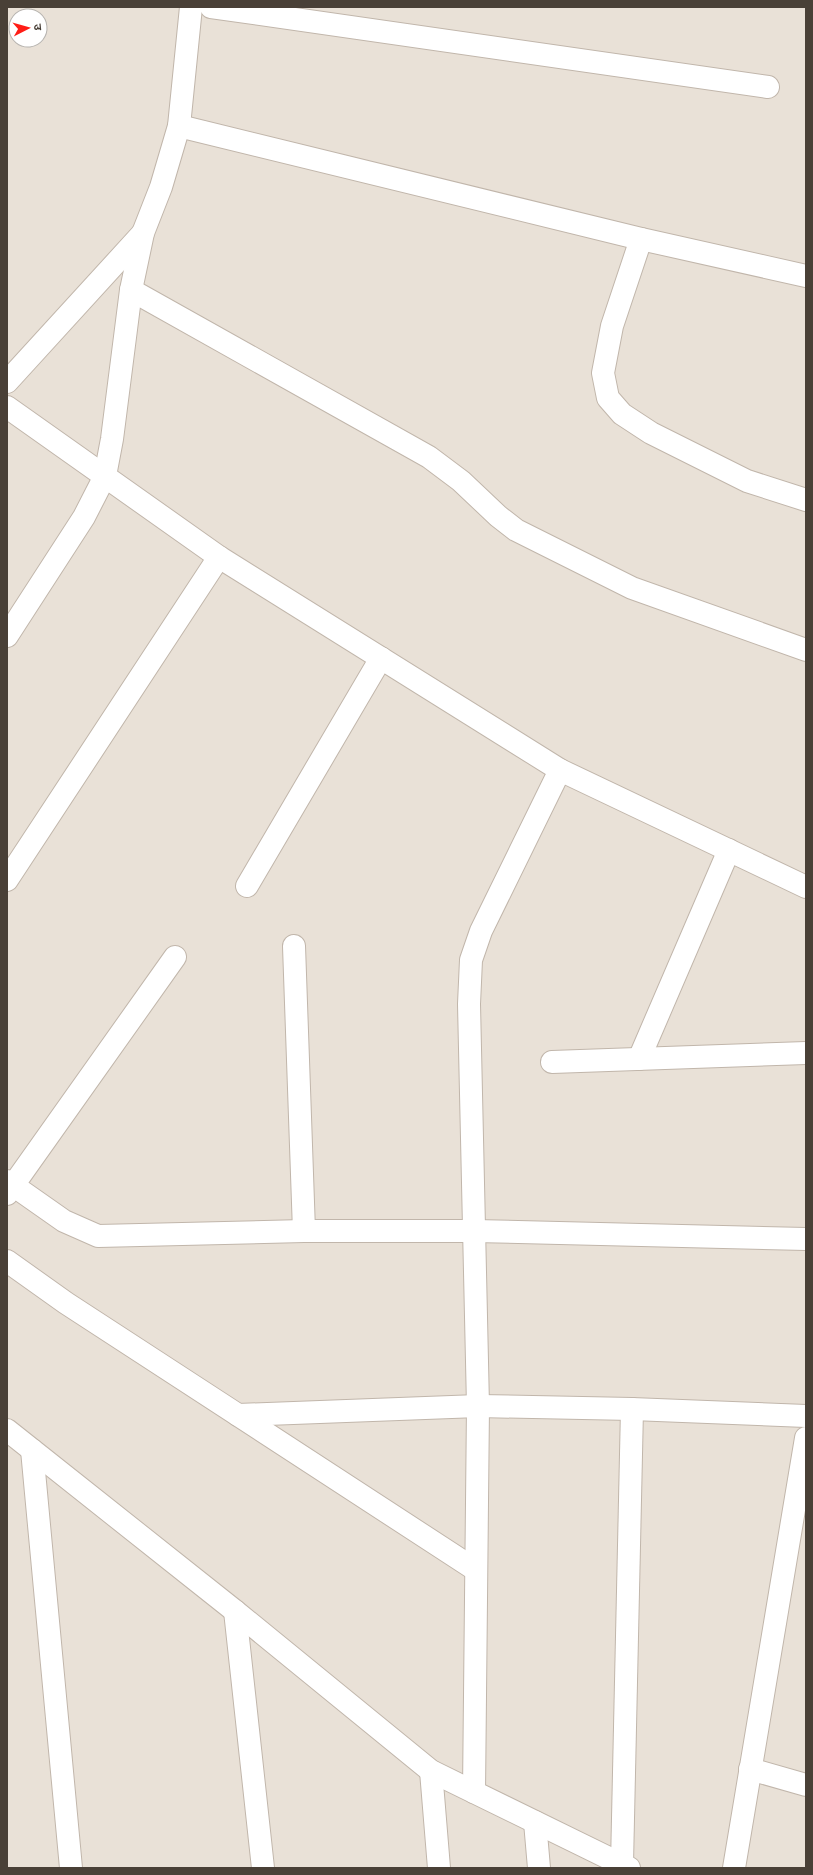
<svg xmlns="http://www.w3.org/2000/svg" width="813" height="1875" font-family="Barlow,'Noto Sans Devanagari',sans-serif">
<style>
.residential{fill:#e9e1d7;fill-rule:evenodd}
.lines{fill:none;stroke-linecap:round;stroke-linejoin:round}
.minor-casing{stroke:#c1b6ab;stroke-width:24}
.tertiary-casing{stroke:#c1b6ab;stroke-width:24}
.minor{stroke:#fff;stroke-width:22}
.tertiary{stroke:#fff;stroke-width:22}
</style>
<rect width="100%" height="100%" fill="#f5f0e9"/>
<path class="residential" d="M7,7H806V1868H7ZM16,16H40V40H16Z"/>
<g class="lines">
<defs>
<g id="minor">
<polyline points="211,7 768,87"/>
<polyline points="179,126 641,239 806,276"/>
<polyline points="641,239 612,326 603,373 608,398 622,414 651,433 747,481 806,500"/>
<polyline points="131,290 429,457 461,481 498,516 516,530 632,588 806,650"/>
<polyline points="7,382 143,233"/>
<polyline points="7,407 219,557 560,770 481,931 471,960 469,1004 478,1406 474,1792"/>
<polyline points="560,770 806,887"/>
<polyline points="7,880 219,557"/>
<polyline points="247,886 381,658"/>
<polyline points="294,946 304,1231"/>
<polyline points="639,1059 729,850"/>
<polyline points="552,1062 806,1053"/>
<polyline points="7,1181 64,1221 98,1236 304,1231 474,1231 806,1239"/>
<polyline points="7,1194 175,957"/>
<polyline points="7,1261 66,1303 476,1570"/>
<polyline points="238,1415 478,1406 632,1409 806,1416"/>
<polyline points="7,1430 235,1611 431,1771 629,1868"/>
<polyline points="32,1450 71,1868"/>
<polyline points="235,1611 263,1868"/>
<polyline points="750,1769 806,1785"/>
<polyline points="431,1771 439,1868"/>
<polyline points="535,1822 539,1868"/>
<polyline points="622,1864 632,1409"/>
<polyline points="734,1868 806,1438"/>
</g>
<polyline id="tertiary" points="7,636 84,517 105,476 112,439 131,290 143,233 161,187 179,126 191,7"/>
</defs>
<use href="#minor" class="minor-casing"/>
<use href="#tertiary" class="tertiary-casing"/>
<use href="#minor" class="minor"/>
<use href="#tertiary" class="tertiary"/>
</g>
<rect width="813" height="1875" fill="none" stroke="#494037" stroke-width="16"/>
<g transform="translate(28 28) rotate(84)"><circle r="19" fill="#ffffff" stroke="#b6b3af"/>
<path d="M0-3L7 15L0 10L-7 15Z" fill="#ff1d16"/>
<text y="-6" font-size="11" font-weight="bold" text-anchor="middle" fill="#494037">उ</text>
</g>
</svg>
